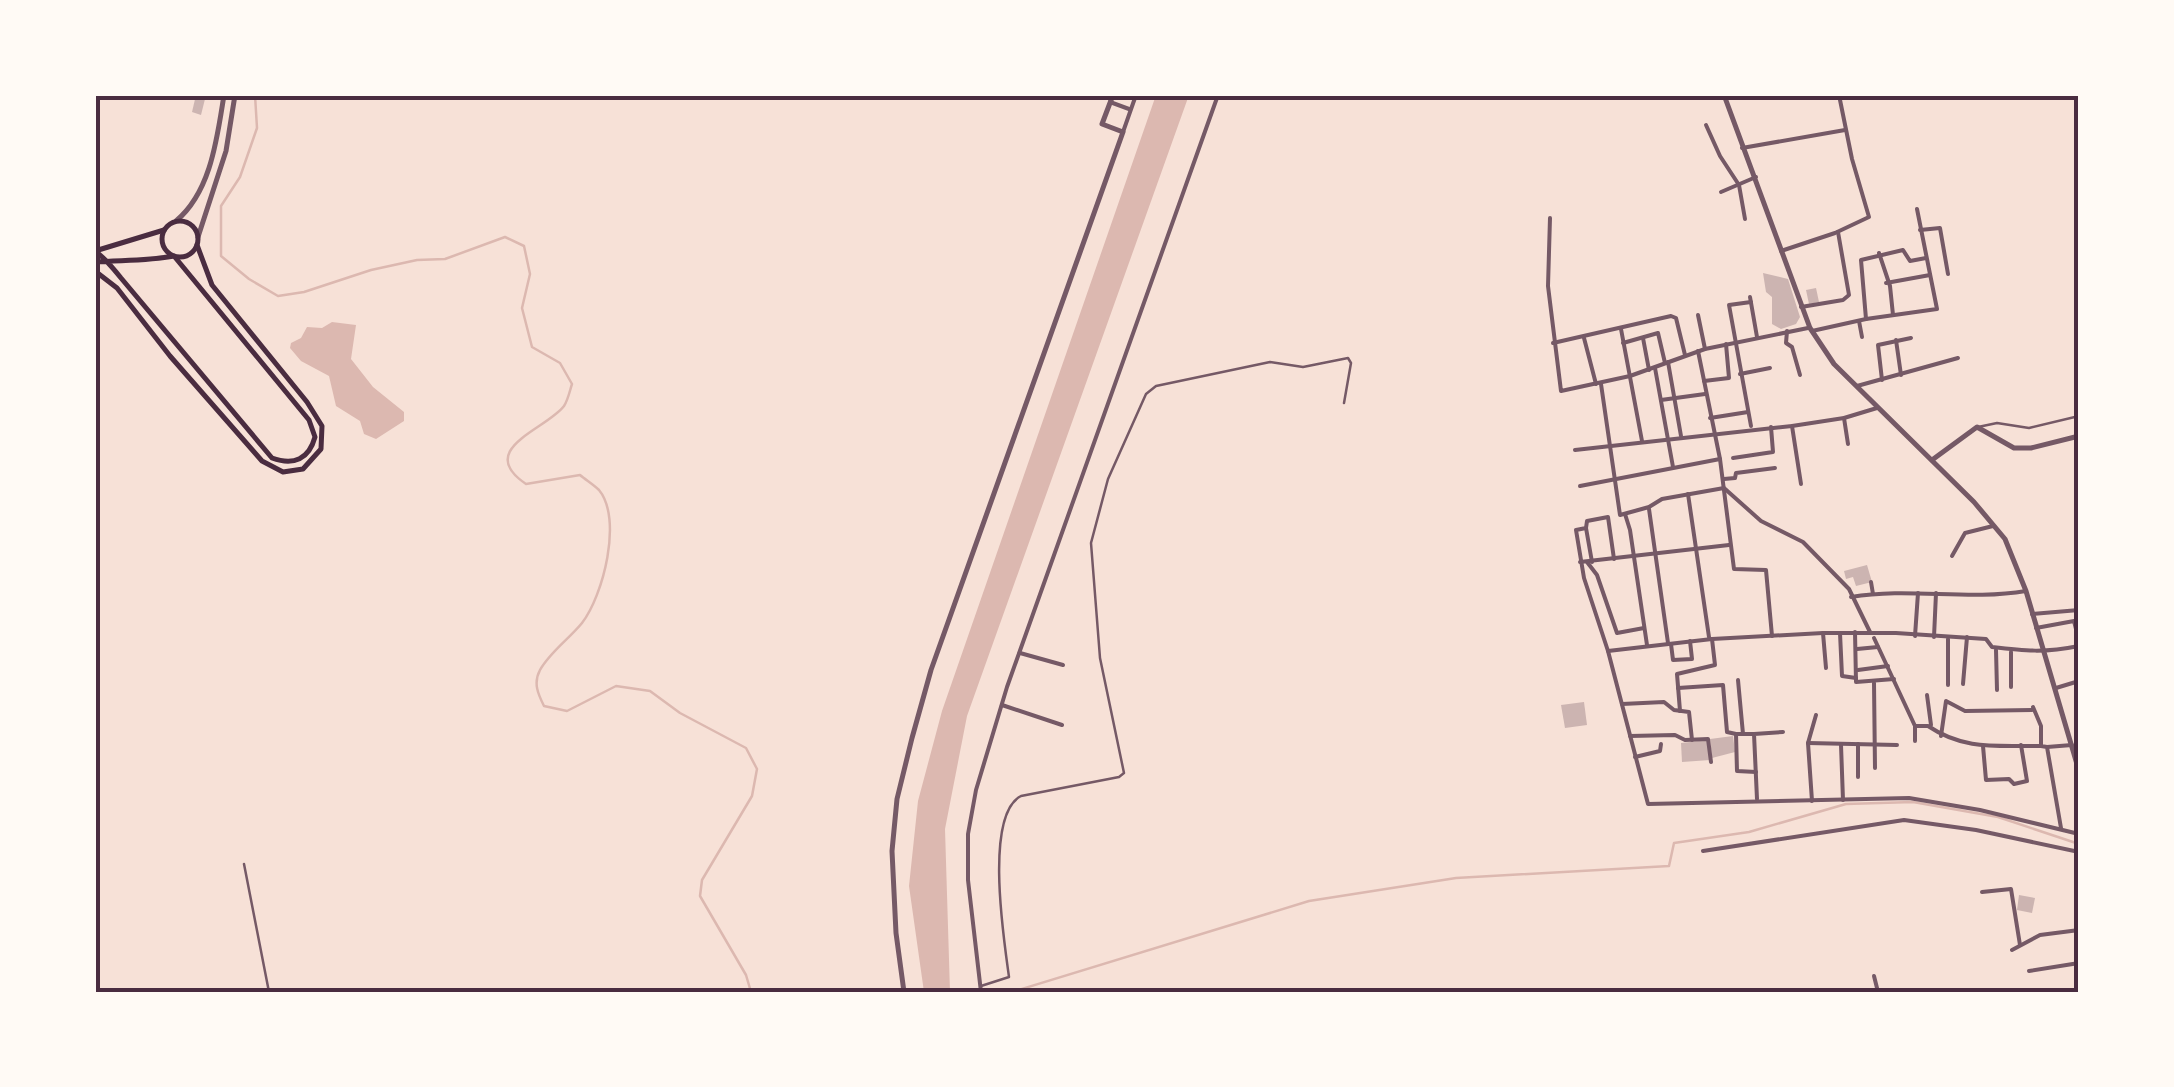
<svg xmlns="http://www.w3.org/2000/svg" width="2174" height="1087" font-family="'Space Grotesk',sans-serif">
<style>
.water{fill:#dcb8b0}
.lines{fill:none;stroke-linecap:round;stroke-linejoin:round}
.stream{stroke:#dcb8b0;stroke-width:2.5}
.building{fill:#ccb4b1}
.service{stroke:#755966;stroke-width:2.5}
.minor{stroke:#755966;stroke-width:4}
.tertiary{stroke:#755966;stroke-width:5}
.secondary{stroke:#4a2c40;stroke-width:5}
.neatline{fill:none;stroke:#4a2c40;stroke-width:4}
</style>
<rect width="100%" height="100%" fill="#f7e1d7"/>
<g class="water">
<polygon points="1156,95 1189,95 967,716 945,829 950,992 924,992 909,886 918,801 942,711"/>
<polygon points="332,322 356,325 351,359 373,387 404,412 404,421 376,439 364,434 360,421 336,406 329,376 301,361 290,348 291,343 301,338 307,327 322,328"/>
</g>
<g class="lines">
<g class="stream">
<path d="M255,95L257,128L240,177L221,206V256L249,279L278,296L304,292L371,270L417,260L445,259L505,237L524,246L530,274L522,308L532,347L560,363L572,384C570,390 568,400 564,406C547,429 474,449 526,484L580,475C586,480 594,485 599,490C623,519 603,596 582,623C569,639 550,652 540,670C533,683 538,694 544,706L567,711L616,686L650,691L680,713L746,748L757,769L752,796L702,880L700,896L746,975L751,992"/>
<polyline points="1012,992 1309,901 1456,878 1669,866 1674,843 1749,832 1846,804 1913,802 1998,817 2079,844"/>
</g>
</g>
<g class="building">
<polygon points="196,95 206,95 201,115 192,112"/>
<polygon points="1763,273 1788,279 1800,317 1796,324 1781,329 1772,324 1772,297 1766,292"/>
<polygon points="1816,288 1819,302 1809,304 1806,290"/>
<polygon points="1867,565 1872,582 1856,586 1853,577 1846,579 1844,571"/>
<polygon points="1584,702 1587,725 1565,728 1561,705"/>
<polygon points="1733,736 1735,752 1712,758 1710,739"/>
<polygon points="1708,740 1710,760 1682,762 1681,743"/>
<polygon points="2019,895 2035,898 2032,913 2017,910"/>
</g>
<g class="lines">
<g class="service">
<polyline points="1978,427 1997,423 2029,428 2079,416"/>
<polyline points="244,864 269,992"/>
<path d="M981,986L1009,977C1004,940 984,815 1021,796L1119,777L1124,773L1100,658L1091,543L1108,479L1146,394L1156,386L1270,362L1303,367L1348,358L1351,363L1344,403"/>
</g>
<g class="minor">
<polyline points="1110,102 1129,109"/>
<polyline points="1706,125 1720,156 1739,185 1745,219"/>
<polyline points="1123,132 1136,95"/>
<polyline points="1742,148 1845,130"/>
<polyline points="1721,192 1756,177"/>
<polyline points="1550,218 1548,286 1561,391 1630,376 1705,349 1808,328"/>
<polyline points="1920,230 1940,228 1948,274"/>
<polyline points="1781,251 1835,233 1869,217 1852,159 1839,95"/>
<polyline points="1879,253 1890,286 1893,315"/>
<polyline points="1886,283 1930,275"/>
<polyline points="1750,297 1757,337"/>
<polyline points="1801,307 1843,300 1849,295 1838,232"/>
<polyline points="1698,315 1705,349"/>
<polyline points="1866,319 1861,260 1903,250 1910,261 1926,258"/>
<polyline points="1859,321 1862,337"/>
<polyline points="1621,329 1642,441"/>
<polyline points="1787,331 1786,343 1792,347 1800,375"/>
<polyline points="1812,331 1866,319 1937,309 1917,209"/>
<polyline points="1584,338 1596,384"/>
<polyline points="1643,338 1649,370"/>
<polyline points="1896,340 1901,375"/>
<polyline points="1553,343 1671,316 1676,318 1685,355"/>
<polyline points="1623,343 1658,333 1665,363"/>
<polyline points="1698,351 1720,459 1734,569 1766,570 1772,636"/>
<polyline points="1668,362 1681,436"/>
<polyline points="1655,368 1673,467"/>
<polyline points="1740,374 1770,368"/>
<polyline points="1882,380 1878,345 1911,338"/>
<polyline points="1704,381 1729,378 1726,344"/>
<polyline points="1601,384 1620,515 1649,507 1662,499 1724,488 1761,521 1803,542 1849,589 1870,632"/>
<polyline points="1857,386 1958,358"/>
<polyline points="1661,400 1705,394"/>
<polyline points="1710,418 1748,412"/>
<polyline points="1844,418 1848,444"/>
<polyline points="1751,426 1729,305 1751,302"/>
<polyline points="1792,426 1801,484"/>
<polyline points="1575,450 1792,426 1844,418 1877,408"/>
<polyline points="1733,458 1773,452 1771,427"/>
<polyline points="1724,479 1735,478 1736,473 1775,468"/>
<polyline points="1580,486 1720,459"/>
<polyline points="1688,494 1709,637"/>
<polyline points="1649,509 1668,643"/>
<polyline points="1625,514 1630,530 1647,645"/>
<polyline points="1586,528 1592,562"/>
<polyline points="1952,556 1965,533 1993,526"/>
<polyline points="1614,559 1608,517 1587,521 1586,528 1576,530 1584,578 1608,651 1648,804 1909,798 1980,810 2079,834"/>
<polyline points="1580,562 1729,545"/>
<polyline points="1587,562 1597,575 1617,633 1644,628"/>
<polyline points="1871,582 1873,594"/>
<path d="M1851,597C1909,587 1968,601 2026,591"/>
<polyline points="2032,614 2079,610"/>
<polyline points="2036,628 2074,621 2079,641"/>
<polyline points="1855,632 1856,682 1894,679"/>
<polyline points="1823,633 1826,668"/>
<polyline points="1840,633 1842,676 1856,678"/>
<polyline points="1915,636 1918,593"/>
<polyline points="1934,637 1936,593"/>
<polyline points="1874,638 1915,726 1915,741"/>
<polyline points="1671,644 1673,660 1692,659 1690,641"/>
<polyline points="1857,649 1878,647"/>
<polyline points="1996,650 1997,690"/>
<path d="M1608,651L1712,639L1823,633H1896L1986,639L1992,647C2026,651 2044,653 2079,646"/>
<polyline points="1020,653 1063,665"/>
<polyline points="1858,670 1888,666"/>
<polyline points="1738,680 1743,734"/>
<polyline points="1874,683 1875,768"/>
<polyline points="1963,684 1967,637"/>
<polyline points="1948,685 1948,639"/>
<polyline points="2011,687 2011,652"/>
<polyline points="1678,688 1723,685 1727,732 1736,734"/>
<polyline points="2056,688 2079,681"/>
<polyline points="1927,695 1931,725"/>
<polyline points="1622,704 1664,702 1674,710 1689,712 1692,740"/>
<polyline points="1002,705 1062,725"/>
<polyline points="2033,707 2041,726 2041,746 2047,747 2061,828"/>
<polyline points="1680,711 1677,674 1715,665 1712,639"/>
<path d="M1915,726H1928C1965,751 1998,745 2041,746"/>
<polyline points="1754,734 1736,734 1737,771 1756,772"/>
<polyline points="1630,736 1675,735 1685,740 1708,739 1711,762"/>
<polyline points="1941,736 1946,701 1965,711 2032,710"/>
<polyline points="1808,743 1897,745"/>
<polyline points="1858,744 1858,777"/>
<polyline points="1841,745 1843,800"/>
<polyline points="1983,746 1986,780 2009,779 2014,784 2027,781 2021,745"/>
<polyline points="2047,747 2072,745"/>
<polyline points="1635,757 1660,751 1661,744"/>
<polyline points="1757,799 1754,734 1783,732"/>
<polyline points="1812,801 1808,743 1816,715"/>
<polyline points="1703,851 1904,820 1976,830 2079,852"/>
<polyline points="1982,892 2011,889 2020,945"/>
<polyline points="2012,950 2040,935 2079,930"/>
<polyline points="2029,971 2079,963"/>
<polyline points="1874,976 1878,992"/>
<polyline points="981,992 968,880 968,834 976,790 1007,687 1218,95"/>
</g>
<g class="tertiary">
<polyline points="1724,95 1810,328 1834,364 1974,502 2005,539 2026,591 2079,771"/>
<path d="M176,221C211,192 217,138 224,95"/>
<polyline points="198,237 226,151 235,95"/>
<polyline points="1932,460 1977,427 2014,448 2031,448 2079,436"/>
<polyline points="904,992 896,933 892,851 897,799 912,738 931,670 1123,132 1102,124 1113,95"/>
</g>
<g class="secondary">
<circle cx="180" cy="239" r="18"/>
<path d="M95,251C105,258 113,268 121,278L272,458C294,466 309,459 315,437L309,420L174,256C148,261 121,260 95,262"/>
<polyline points="95,251 164,230"/>
<polyline points="95,271 117,288 170,356 262,461 283,472 303,469 321,449 322,426 307,402 212,285 197,245"/>
</g>
</g>
<rect width="2174" height="1087" fill="none" stroke="#fffaf5" stroke-width="195"/>
<rect x="98" y="98" width="1978" height="892" class="neatline"/>
</svg>
